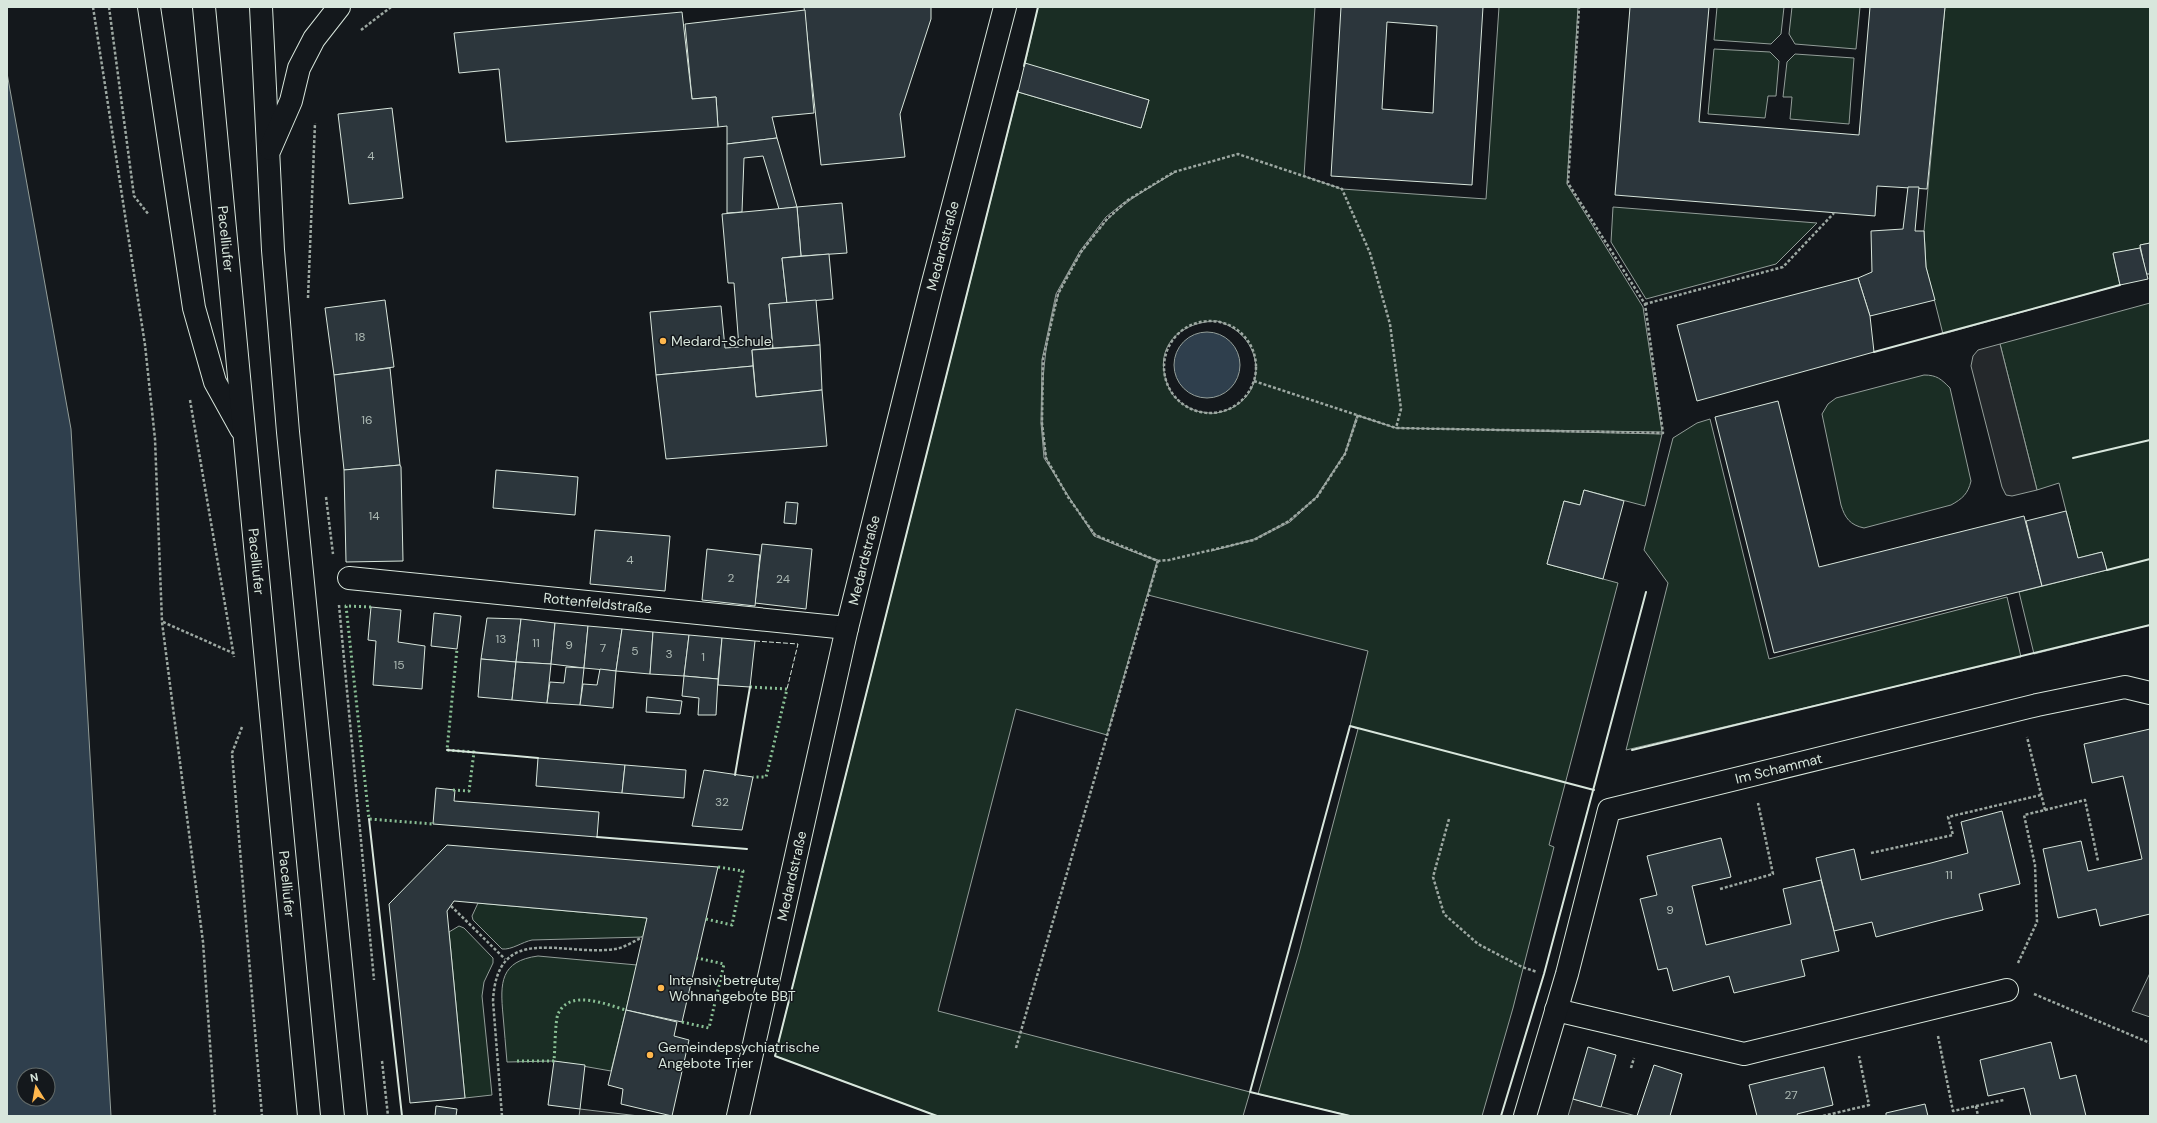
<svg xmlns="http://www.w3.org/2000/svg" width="2157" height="1123" font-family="'DM Sans',sans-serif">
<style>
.green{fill:#1a2d24;stroke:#939e99;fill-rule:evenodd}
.parking{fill:#24282b;stroke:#939e99}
.water{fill:#2f3f4d;stroke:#939e99;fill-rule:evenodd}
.building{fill:#2c363c;stroke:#d8e6dc;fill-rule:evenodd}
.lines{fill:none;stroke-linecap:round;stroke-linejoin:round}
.street-casing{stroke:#d8e6dc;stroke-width:24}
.primary-casing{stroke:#d8e6dc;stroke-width:24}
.path{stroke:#9da8a2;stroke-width:2.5;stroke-dasharray:3 2;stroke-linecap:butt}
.street{stroke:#14181c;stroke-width:22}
.primary{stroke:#14181c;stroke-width:22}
.hedge{stroke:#8ac095;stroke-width:3;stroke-dasharray:2 3;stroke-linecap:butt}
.fence{stroke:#d8e6dc;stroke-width:1;stroke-dasharray:5 2;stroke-linecap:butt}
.wall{stroke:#d8e6dc;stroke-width:2}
.poi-dot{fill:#ffb74d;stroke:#14181c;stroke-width:1.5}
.labels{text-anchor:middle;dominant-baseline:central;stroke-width:3;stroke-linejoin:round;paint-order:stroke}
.number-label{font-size:12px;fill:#adbab4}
.street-label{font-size:14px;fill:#d8e6dc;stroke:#14181c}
.poi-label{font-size:14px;fill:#d8e6dc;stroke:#14181c;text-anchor:start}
</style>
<rect width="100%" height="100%" fill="#14181c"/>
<g class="green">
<path d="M1038,7H1315L1304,176L1342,189L1486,199L1499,7H1578L1567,184L1643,307L1662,432L1396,428L1357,415L1345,453L1316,497L1289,521L1254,539L1211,551L1254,540L1290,522L1317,497L1345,454L1358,416L1396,428L1662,434L1645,506L1584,490L1580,505L1564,501L1547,564L1618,583L1549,845L1554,847L1513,1008L1482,1116H1351L1258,1094L1299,953L1358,729L1350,726L1368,651L1148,595L1158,560C1145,556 1103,542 1094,533C1085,523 1049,468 1046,457C1037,415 1044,335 1058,295C1066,273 1091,236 1108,219C1127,199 1154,185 1177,171L1122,204L1106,217L1080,251L1056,294L1042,360L1041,423L1044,458L1094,536L1157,561L1107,735L1016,709L938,1011L1250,1092L1243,1116H937L775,1056L1018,92L1141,128L1149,100L1025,64ZM1217,321C1269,336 1269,404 1216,413C1211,414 1205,412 1201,412C1190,410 1177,402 1171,392C1150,352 1175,322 1217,321Z"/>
<polygon points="1717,7 1784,7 1781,34 1771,44 1714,40"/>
<polygon points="1792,7 1860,7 1856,49 1795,44 1789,34"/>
<polygon points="1945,7 2150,7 2150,243 2140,245 2140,248 2113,254 2120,285 1943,334 1926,267 1924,231"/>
<polygon points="1714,49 1770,52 1779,61 1776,96 1768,96 1765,118 1708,114"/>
<polygon points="1795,54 1854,58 1849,124 1790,119 1792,97 1783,97 1787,62"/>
<polygon points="1613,207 1817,223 1776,264 1646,299 1611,242"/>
<polygon points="2150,303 2150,625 2034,654 2019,592 2107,570 2102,552 2078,558 2059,483 2037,490 2000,344"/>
<path d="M1924,375C1937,375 1941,379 1950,388L1971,481C1968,494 1962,499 1951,505L1864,528C1850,525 1845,518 1841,505L1822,414L1828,404L1836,398Z"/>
<polygon points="1710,419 1769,659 2007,597 2021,657 1626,750 1668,583 1644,550 1673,438 1697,423"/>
<path d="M478,903L647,918L643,937L532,940C522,942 512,950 502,949L473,920L472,916Z"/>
<polygon points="459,926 464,928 493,958 493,963 484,982 482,996 492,1095 465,1098 449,932"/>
<path d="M538,956L637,965L611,1071L554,1061L507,1062C506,1046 504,1031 503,1015C500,983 500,961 538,956Z"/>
</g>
<g class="parking">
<polygon points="2000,344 2037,490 2012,496 2006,495 2002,487 1971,366 1973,356 1978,350"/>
<polygon points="2150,973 2150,1017 2132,1011"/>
<polygon points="1573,1099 1636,1116 1568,1116"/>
<polygon points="580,1109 639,1116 579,1116"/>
</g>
<g class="water">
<path d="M7,73L71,429L111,1116H7ZM24,1075H48V1099H24Z"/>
<circle cx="1207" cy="365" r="33"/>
</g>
<g class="building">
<polygon points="804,7 931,7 931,19 900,114 905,157 821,165"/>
<path d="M1341,7H1483L1472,185L1331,176ZM1387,22L1437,26L1433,113L1382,109Z"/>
<polygon points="1630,7 1709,7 1699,122 1859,135 1870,7 1945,7 1927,189 1877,186 1875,216 1615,195"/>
<polygon points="805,10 814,113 772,117 777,138 727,144 727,126 718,127 716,97 692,99 685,24"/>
<polygon points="682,12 692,99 716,97 718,127 506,142 499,69 459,73 454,33"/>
<polygon points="1025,63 1149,100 1141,128 1018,92"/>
<polygon points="392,108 403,198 349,204 338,114"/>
<polygon points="777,138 797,207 779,209 763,156 744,158 742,212 727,213 727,144"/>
<polygon points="1908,187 1919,187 1915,231 1924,231 1926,267 1935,300 1870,316 1858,278 1872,272 1871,231 1903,229"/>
<polygon points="842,203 847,253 801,256 797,207"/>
<polygon points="797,207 801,256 782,258 787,303 769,304 773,348 752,350 753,366 656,375 650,312 721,306 725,348 739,347 734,283 728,283 722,214"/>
<polygon points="2150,243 2150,274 2146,274 2140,245"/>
<polygon points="2140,248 2148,279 2120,285 2113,253"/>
<polygon points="829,254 833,299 787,303 782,258"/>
<polygon points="1858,278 1870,316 1874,352 1697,401 1677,325"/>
<polygon points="385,300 394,367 334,375 325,308"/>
<polygon points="816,300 820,345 773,348 769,304"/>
<polygon points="820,345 822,390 756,397 752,350"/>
<polygon points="753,366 756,397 822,390 827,446 666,459 656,375"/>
<polygon points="390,368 400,465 344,470 334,375"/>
<polygon points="1778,401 1819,567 2024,516 2042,586 1774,653 1715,417"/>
<polygon points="400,465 401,467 403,561 346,562 344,470"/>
<polygon points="496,470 578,477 575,515 493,508"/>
<polygon points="1584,490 1624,501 1603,579 1547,564 1564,501 1580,505"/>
<polygon points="786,502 798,503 796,524 784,523"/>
<polygon points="2066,511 2078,558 2102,552 2107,570 2042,586 2026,521"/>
<polygon points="595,530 670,536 665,591 590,584"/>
<polygon points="762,544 812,549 806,609 755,603"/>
<polygon points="707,549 760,555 755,606 702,600"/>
<polygon points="371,607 401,610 398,642 425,646 422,689 373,685 376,641 368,640"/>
<polygon points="434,613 461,616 457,649 431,646"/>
<polygon points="487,618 521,619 516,662 481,659"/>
<polygon points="521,619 555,623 551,664 516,662"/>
<polygon points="555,623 588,626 584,668 551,664"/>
<polygon points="588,626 622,629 616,671 584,668"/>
<polygon points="622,629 653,632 650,674 616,671"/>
<polygon points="653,632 689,635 684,676 650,674"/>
<polygon points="689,635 722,638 718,679 684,676"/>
<polygon points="722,638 755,641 750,687 718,685"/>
<polygon points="481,659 516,662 512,700 478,697"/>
<polygon points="516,662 551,664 547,703 512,700"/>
<polygon points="566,667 584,668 580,705 547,703 550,682 564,683"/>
<polygon points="600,669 616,671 613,708 580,705 583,684 597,685"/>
<polygon points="684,676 718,679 716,715 698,715 699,698 682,696"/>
<polygon points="647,697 682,701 680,714 646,712"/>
<polygon points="2150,729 2150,914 2100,926 2096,909 2058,918 2043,849 2081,841 2088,871 2142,859 2123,776 2092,783 2084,744"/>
<polygon points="538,758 625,765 622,793 536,786"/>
<polygon points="625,765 686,770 684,798 622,793"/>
<polygon points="704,770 753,777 742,830 692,826"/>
<polygon points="436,788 455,790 454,801 599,812 597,837 433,824"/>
<polygon points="2002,811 2020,884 1979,894 1983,910 1945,919 1876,937 1872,922 1834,931 1816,858 1854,849 1861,880 1931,863 1968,853 1961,822"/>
<polygon points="1721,838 1731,877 1692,886 1706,945 1791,924 1783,889 1821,880 1839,951 1801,960 1805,976 1734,993 1729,976 1673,991 1667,968 1658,970 1640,899 1657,895 1647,856"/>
<polygon points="447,845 718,867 682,1022 626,1010 647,918 454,901 447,911 465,1098 410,1103 389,904"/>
<polygon points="626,1010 677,1022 674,1036 689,1040 672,1116 621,1104 623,1089 608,1085"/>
<polygon points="2051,1042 2060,1079 2076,1075 2086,1116 2031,1116 2024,1088 1988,1096 1980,1060"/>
<polygon points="1588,1047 1616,1055 1601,1107 1573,1099"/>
<polygon points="554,1061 585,1065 580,1109 548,1105"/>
<polygon points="1654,1065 1682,1074 1670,1116 1637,1116"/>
<polygon points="1824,1067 1833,1105 1797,1114 1798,1116 1757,1116 1749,1085"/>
<polygon points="1925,1104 1928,1116 1886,1116 1886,1113"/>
<polygon points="436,1106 457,1109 456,1116 435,1116"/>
</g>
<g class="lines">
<defs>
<g id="street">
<path id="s1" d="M349,578L847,628"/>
<polyline points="1556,1010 1744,1054 2007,990"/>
<path id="s2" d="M738,1116L847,628L931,290L1005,7"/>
<path id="s3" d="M1525,1116L1567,974L1609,810L2037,705L2125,687L2150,693"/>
</g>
<g id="primary">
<polyline points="149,7 194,308 215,382 241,429"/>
<path id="s4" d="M204,7L309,1116"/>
<polyline points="261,7 273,250 288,432 356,1116"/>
<polyline points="270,149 291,101 299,68 314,39 339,7"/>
</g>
</defs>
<use href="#street" class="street-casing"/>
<use href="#primary" class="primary-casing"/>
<g class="path">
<polyline points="93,7 145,345 155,439 162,622 203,942 215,1116"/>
<polyline points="109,7 134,196 149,215"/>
<polyline points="361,30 391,7"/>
<polyline points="308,298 315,123"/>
<polyline points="1645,304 1783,267 1834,213"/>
<circle cx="1210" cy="367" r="46"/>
<polyline points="1254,381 1396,428 1663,433 1645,304 1568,183 1579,7"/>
<polyline points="190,400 234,657"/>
<polyline points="1358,415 1345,454 1317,497 1289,521 1254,540 1169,560 1158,561 1095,535 1068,497 1046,458 1042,423 1043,359 1058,294 1081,252 1107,219 1128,200 1174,172 1238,154 1342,189 1370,253 1390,324 1401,409 1396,428"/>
<polyline points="326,497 333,554"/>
<polyline points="339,605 374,980"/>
<polyline points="163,622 233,653"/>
<polyline points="242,727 232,753 262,1116"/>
<polyline points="2045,810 2085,800 2098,861"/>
<polyline points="1449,819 1433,877 1444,914 1478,944 1522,967 1537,972"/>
<polyline points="1871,853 1953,835 1948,817 2041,795"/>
<polyline points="1720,889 1773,874 1758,803"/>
<polyline points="451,906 505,959"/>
<polyline points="2018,963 2037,922 2035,865 2024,815 2045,810 2027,737"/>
<polyline points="2034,994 2150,1043"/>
<polyline points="1938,1036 1953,1111 2004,1100"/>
<polyline points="1016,1048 1158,561"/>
<polyline points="382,1061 388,1116"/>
<polyline points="1631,1068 1634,1058"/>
<polyline points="1976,1106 1978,1116"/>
<path d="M502,1116L493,1001C497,921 562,957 615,949C624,948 634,941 643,937"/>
<polyline points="1823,1116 1869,1105 1859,1056"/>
<polyline points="2150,1116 2150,1115"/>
</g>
<use href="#street" class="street"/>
<use href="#primary" class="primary"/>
<g class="hedge">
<polyline points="371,607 346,606 369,819 433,824 433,822"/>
<polyline points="750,687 787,689 766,777 753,777"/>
<polyline points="453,790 469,791 474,752 447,750 457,649"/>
<polyline points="706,919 732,925 743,871 718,867"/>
<polyline points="682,1022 709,1028 724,964 697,958"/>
<path d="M517,1061H554C555,1051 555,1022 558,1014C570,988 607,1005 626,1010"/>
</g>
<polyline class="fence" points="755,641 798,644 787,689"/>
<g class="wall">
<polyline points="1024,66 1038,7"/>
<polyline points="1874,352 2120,285"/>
<polyline points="2073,458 2150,440"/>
<polyline points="2107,570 2150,559"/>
<polyline points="447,750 538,758"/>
<polyline points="1632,750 2150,625"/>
<polyline points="735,775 750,687"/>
<polyline points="369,819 402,1116"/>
<polyline points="597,837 747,849"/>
<polyline points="937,1116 775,1056 1018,91"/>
<polyline points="1350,1116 1250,1092 1350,726 1594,790"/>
<polyline points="1501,1116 1544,974 1646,592"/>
</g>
</g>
<g class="poi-dot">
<circle cx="663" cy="341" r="4"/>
<circle cx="661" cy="988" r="4"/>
<circle cx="650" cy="1055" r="4"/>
</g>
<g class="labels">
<g class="number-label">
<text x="371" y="156">4</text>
<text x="360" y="337">18</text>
<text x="367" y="420">16</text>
<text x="374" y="516">14</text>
<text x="630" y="560">4</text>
<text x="731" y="578">2</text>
<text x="783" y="579">24</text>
<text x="501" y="639">13</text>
<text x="536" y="643">11</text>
<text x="569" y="645">9</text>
<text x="603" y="648">7</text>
<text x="635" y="651">5</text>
<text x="669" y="654">3</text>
<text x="703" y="657">1</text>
<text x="399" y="665">15</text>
<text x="722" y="802">32</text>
<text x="1949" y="875">11</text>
<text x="1670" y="910">9</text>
<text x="1791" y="1095">27</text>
</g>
<g class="street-label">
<text stroke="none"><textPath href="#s4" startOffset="233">Pacelliufer</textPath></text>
<text stroke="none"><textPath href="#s2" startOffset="894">Medardstraße</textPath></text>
<text stroke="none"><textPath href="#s2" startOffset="570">Medardstraße</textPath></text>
<text stroke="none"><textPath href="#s4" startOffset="557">Pacelliufer</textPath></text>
<text stroke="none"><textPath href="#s1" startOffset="250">Rottenfeldstraße</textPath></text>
<text stroke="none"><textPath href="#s3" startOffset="492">Im Schammat</textPath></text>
<text stroke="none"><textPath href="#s2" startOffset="246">Medardstraße</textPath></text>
<text stroke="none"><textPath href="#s4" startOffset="881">Pacelliufer</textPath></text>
</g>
<g class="poi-label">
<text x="671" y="341">Medard-Schule</text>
<text x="669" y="980">Intensiv betreute<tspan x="669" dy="16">Wohnangebote BBT</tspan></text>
<text x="658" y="1047">Gemeindepsychiatrische<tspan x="658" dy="16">Angebote Trier</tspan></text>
</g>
</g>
<rect width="2157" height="1123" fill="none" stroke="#d8e6dc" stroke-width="16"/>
<g transform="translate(36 1087) rotate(349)"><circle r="19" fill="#14181c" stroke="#626a69"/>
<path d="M0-3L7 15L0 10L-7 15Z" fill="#ffb74d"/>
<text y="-6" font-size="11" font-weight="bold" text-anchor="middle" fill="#d8e6dc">N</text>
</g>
</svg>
